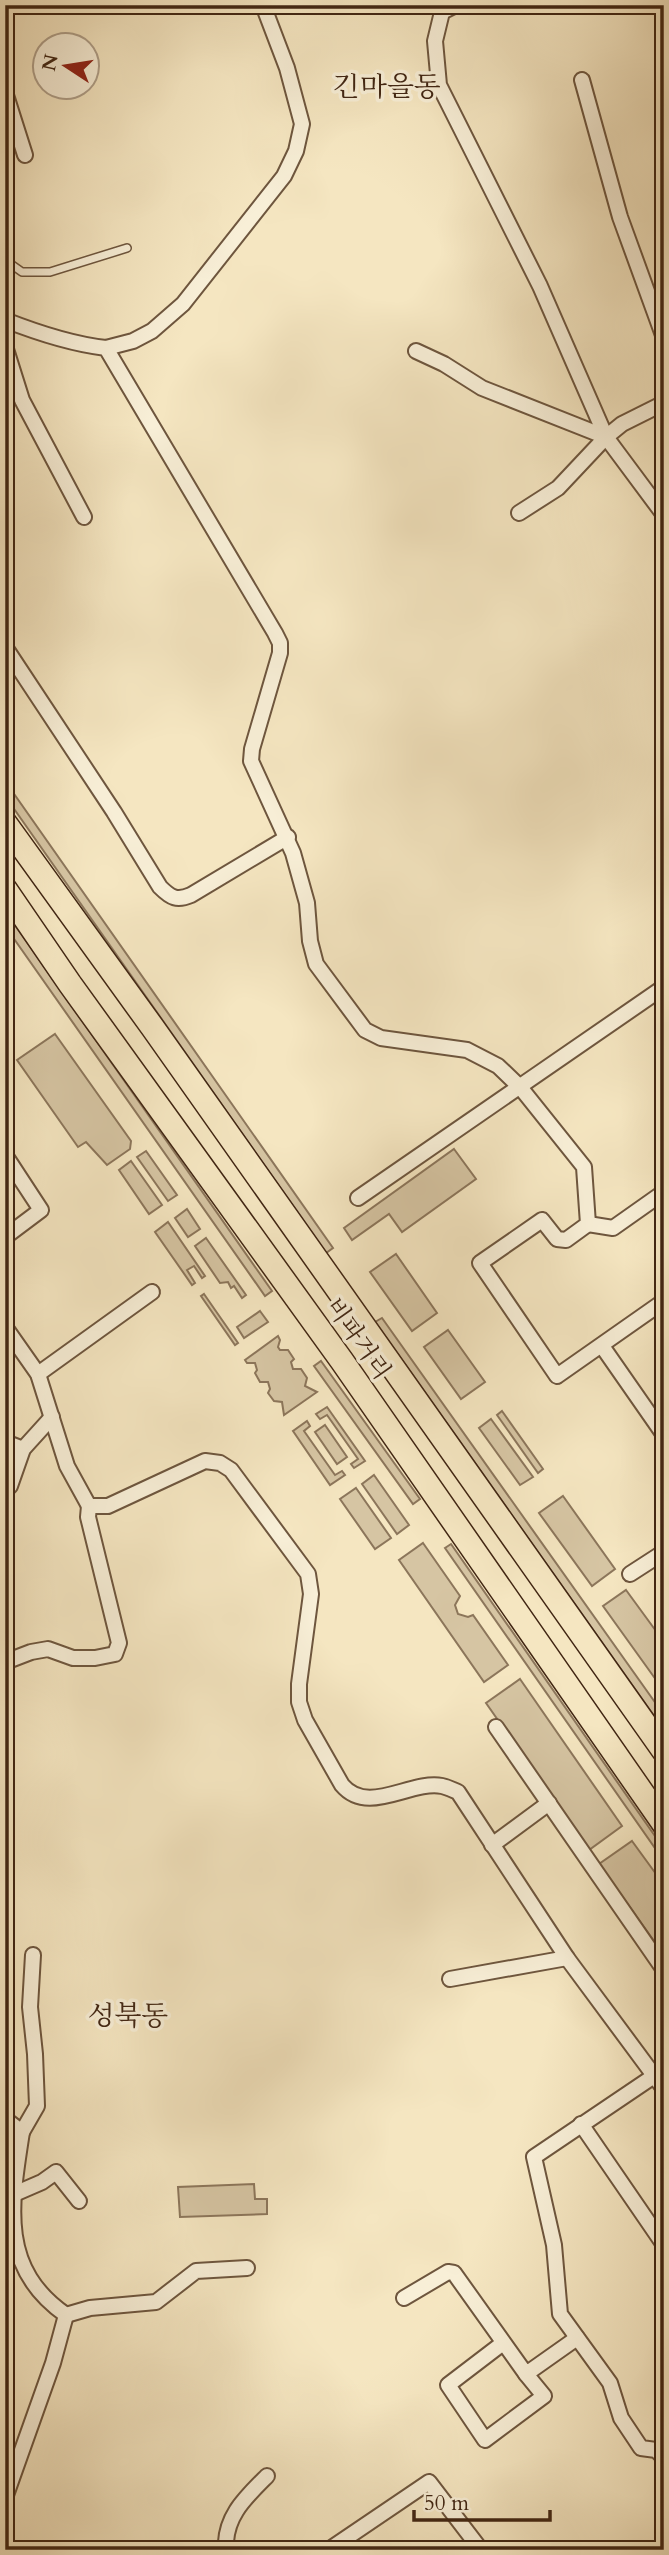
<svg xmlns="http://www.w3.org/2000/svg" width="669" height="2555" font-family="Cardo,'Noto Serif KR',serif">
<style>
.green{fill:#d6c5a3;stroke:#8c765b;stroke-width:2}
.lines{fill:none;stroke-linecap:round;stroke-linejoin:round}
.service-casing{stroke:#6e563e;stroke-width:10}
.minor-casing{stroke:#6e563e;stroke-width:18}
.primary-casing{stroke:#412613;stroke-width:26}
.service{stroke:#f8efd7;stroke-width:7}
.minor{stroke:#f8efd7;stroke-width:14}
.primary{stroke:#f5e6c1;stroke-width:23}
.labels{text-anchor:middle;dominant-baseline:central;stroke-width:7;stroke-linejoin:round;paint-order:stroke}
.street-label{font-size:24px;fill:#412613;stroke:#f8efd7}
.quarter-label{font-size:28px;fill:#412613;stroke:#f8efd7}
</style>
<rect width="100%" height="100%" fill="#f5e6c1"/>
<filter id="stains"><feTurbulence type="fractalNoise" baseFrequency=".00286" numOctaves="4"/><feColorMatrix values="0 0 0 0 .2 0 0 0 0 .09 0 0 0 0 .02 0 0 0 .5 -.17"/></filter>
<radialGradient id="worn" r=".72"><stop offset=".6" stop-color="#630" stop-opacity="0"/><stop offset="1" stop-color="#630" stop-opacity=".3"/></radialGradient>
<g class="green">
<polygon points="5,781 333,1248 326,1253 5,796"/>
<polygon points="5,911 272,1291 265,1296 5,926"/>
<polygon points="55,1034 131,1141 130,1149 107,1165 86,1142 78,1147 17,1060"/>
<polygon points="454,1149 476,1179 402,1232 389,1214 352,1240 344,1228"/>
<polygon points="146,1151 177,1195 168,1201 137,1157"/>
<polygon points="131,1161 162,1205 149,1214 119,1170"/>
<polygon points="187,1209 200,1229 188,1237 175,1218"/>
<polygon points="168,1222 205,1276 202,1278 194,1266 187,1270 195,1283 192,1285 155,1232"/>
<polygon points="206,1238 246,1295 242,1298 234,1286 231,1288 228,1282 220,1283 195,1246"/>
<polygon points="396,1254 437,1313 412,1331 370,1272"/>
<polygon points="204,1294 238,1343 235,1345 201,1296"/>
<polygon points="260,1311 268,1322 244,1338 237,1327"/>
<polygon points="382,1318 664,1715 664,1730 375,1322"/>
<polygon points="448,1330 485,1382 461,1399 424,1347"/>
<polygon points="278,1336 280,1340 278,1347 280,1350 288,1350 294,1359 291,1362 293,1369 301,1369 307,1378 305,1386 317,1392 284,1415 282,1402 274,1401 268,1393 270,1389 268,1382 260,1382 255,1373 257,1370 255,1363 247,1363 245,1360"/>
<polygon points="321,1361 420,1499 413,1504 314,1366"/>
<polygon points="327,1407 365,1461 354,1468 351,1464 358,1459 327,1415 320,1419 316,1414"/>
<polygon points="502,1411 543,1469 538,1473 497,1415"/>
<polygon points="491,1419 533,1477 520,1485 479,1428"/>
<polygon points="307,1421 310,1426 304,1431 335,1475 342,1471 345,1475 330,1485 293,1431"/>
<polygon points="325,1425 347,1457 337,1464 315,1432"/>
<polygon points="374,1475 409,1525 397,1534 362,1484"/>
<polygon points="356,1488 391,1538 375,1549 340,1499"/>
<polygon points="563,1496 615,1569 592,1586 539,1513"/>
<polygon points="423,1543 460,1596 455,1605 458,1614 468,1617 473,1615 508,1665 484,1682 399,1560"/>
<polygon points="451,1544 664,1849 664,1861 445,1548"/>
<polygon points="626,1590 664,1642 664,1691 603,1606"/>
<polygon points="520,1679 622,1826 589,1850 486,1703"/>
<polygon points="632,1841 664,1885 664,1955 599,1864"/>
<polygon points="254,2184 255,2199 267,2199 267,2214 180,2217 178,2187"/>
</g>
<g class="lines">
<defs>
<polyline id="service" points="5,260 22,272 50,272 127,248"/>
<g id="minor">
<polyline points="456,5 442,12 435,41 439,85 540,286 606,437 664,515"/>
<polyline points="582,80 620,217 664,338"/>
<polyline points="5,92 25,155"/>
<path d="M5,320C38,333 71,344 106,348L275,633L280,643V653L252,749L251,761L293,853L307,903L310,941L316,964L365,1030L381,1038L467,1050L498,1066L520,1087L584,1167L588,1224L566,1240L557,1239L542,1220L480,1263L557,1376L664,1301"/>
<polyline points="5,346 22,400 84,517"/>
<polyline points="106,348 133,341 152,331 183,304 284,176 296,151 302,124 287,68 263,5"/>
<polyline points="416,351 444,364 482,388 606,437"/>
<polyline points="519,513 558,488 606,437 622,424 664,403"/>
<path d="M5,647L114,812L160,887C171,898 177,901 191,895L288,837"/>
<polyline points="5,1155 41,1210 5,1237"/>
<polyline points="358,1198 664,987"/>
<polyline points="588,1224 613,1228 664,1192"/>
<path d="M5,1327L38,1374L67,1466L89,1506H108L205,1461L220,1463L231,1470L308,1574L311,1594L299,1684V1702L305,1720L342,1785C368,1816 410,1780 442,1786C447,1787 453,1790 458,1792L567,1958L664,2089"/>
<polyline points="602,1346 664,1435"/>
<polyline points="38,1374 152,1292"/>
<polyline points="5,1442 23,1449"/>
<polyline points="5,1491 10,1486 23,1449 52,1417"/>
<polyline points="630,1574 664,1552"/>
<polyline points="5,1662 31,1652 48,1649 73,1658 95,1658 115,1654 119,1643 88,1517 89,1506"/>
<polyline points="496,1727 664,1970"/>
<polyline points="492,1845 549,1803"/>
<polyline points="450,1979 567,1958"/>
<polyline points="654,2076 534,2157 554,2245 560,2314 610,2383 621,2418 641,2448 656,2450 664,2458"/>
<path d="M5,2119L22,2132C10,2208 0,2269 66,2315L53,2363L5,2498"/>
<polyline points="581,2124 664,2245"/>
<polyline points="22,2132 37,2106 35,2054 30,2007 33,1955"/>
<polyline points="12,2195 42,2182 56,2172 79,2201"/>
<polyline points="404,2298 448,2272 454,2273 526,2374 577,2338"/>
<polyline points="66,2315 90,2308 156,2302 196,2271 247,2268"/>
<polyline points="503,2343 448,2385 485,2440 544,2396 526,2374"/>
<path d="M226,2550C224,2517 245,2498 267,2476"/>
<polyline points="333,2550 333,2547 429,2482 481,2550"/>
</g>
<g id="primary">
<polyline points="5,823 153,1028 664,1751"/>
<polyline points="5,889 70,984 342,1361 664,1824"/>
</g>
</defs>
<use href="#service" class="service-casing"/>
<use href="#minor" class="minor-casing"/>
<use href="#primary" class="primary-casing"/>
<use href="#service" class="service"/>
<use href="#minor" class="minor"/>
<use href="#primary" class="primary"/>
</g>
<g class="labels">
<g class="street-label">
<text transform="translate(358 1339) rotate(55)">비파거리</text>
</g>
<g class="quarter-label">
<text x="387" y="87">긴마을동</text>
<text x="128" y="2016">성북동</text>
</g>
</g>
<rect width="669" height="2555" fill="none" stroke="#f5e6c1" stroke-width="28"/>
<rect x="7" y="7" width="655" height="2541" fill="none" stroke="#412613" stroke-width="3.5"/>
<rect x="14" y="14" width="641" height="2527" fill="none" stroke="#412613" stroke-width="2"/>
<g transform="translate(66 66) rotate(282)"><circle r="33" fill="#f8efd7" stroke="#af9f89" stroke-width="2"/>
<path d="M0-5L12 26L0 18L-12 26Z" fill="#8f2418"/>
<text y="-10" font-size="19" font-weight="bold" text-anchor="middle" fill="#412613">N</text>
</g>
<path d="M414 2510v10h136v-10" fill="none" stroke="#412613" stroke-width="3.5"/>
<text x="424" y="2510" font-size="21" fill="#412613" stroke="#f8efd7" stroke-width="5" paint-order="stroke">50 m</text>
<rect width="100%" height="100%" filter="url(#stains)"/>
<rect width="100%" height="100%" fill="url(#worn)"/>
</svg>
